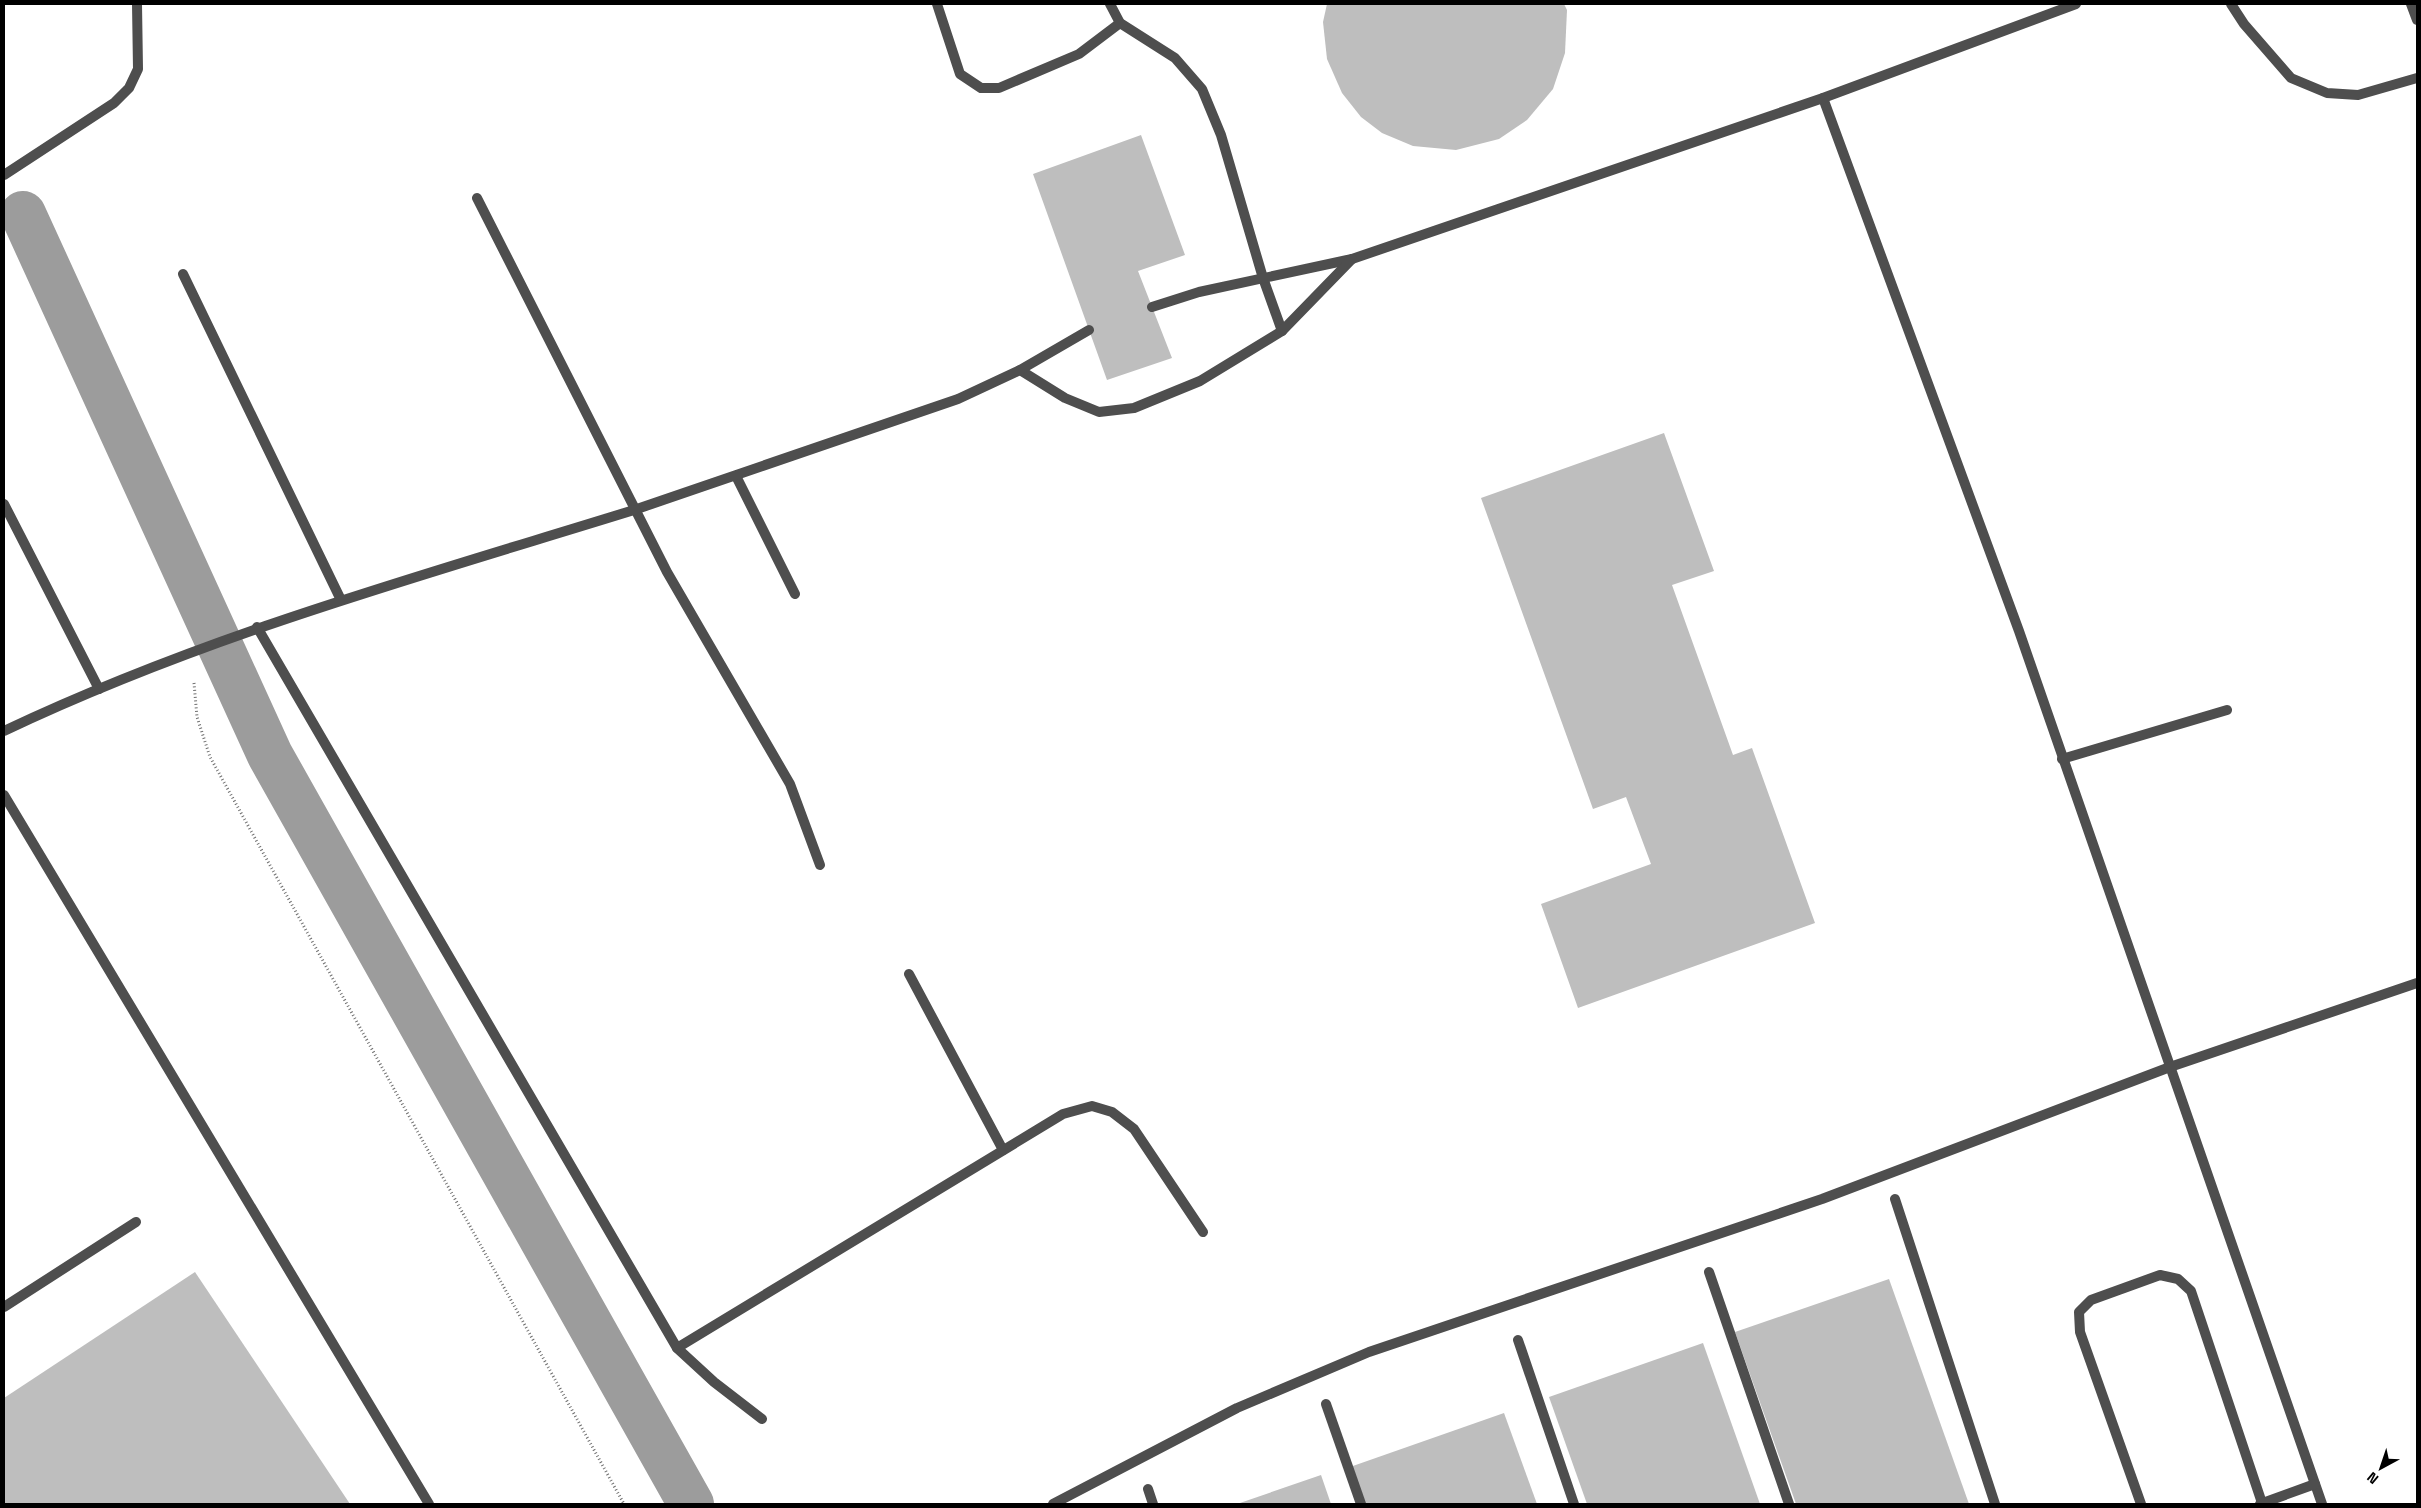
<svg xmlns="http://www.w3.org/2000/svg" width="2421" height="1508" font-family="'Space Grotesk',sans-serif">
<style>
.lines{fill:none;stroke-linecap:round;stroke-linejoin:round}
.canal{stroke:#9c9c9c;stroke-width:46}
.building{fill:#bebebe}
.path{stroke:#707070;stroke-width:3;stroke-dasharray:1 2.5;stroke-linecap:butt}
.service{stroke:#4e4e4e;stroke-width:10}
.minor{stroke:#4e4e4e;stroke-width:10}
</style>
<rect width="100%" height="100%" fill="#fff"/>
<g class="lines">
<polyline class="canal" points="23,214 270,755 691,1504"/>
</g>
<g class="building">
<polygon points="1327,4 1564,4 1567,10 1565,53 1553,89 1527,120 1499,139 1456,150 1413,146 1382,133 1361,117 1342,93 1327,59 1323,22"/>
<polygon points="1141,135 1185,255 1138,271 1172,358 1107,380 1033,174"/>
<polygon points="1664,433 1714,571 1672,585 1733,755 1752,748 1815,923 1578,1008 1541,904 1651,864 1626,797 1593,809 1481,498"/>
<polygon points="195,1272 350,1504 4,1504 4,1398"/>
<polygon points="1889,1279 1969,1504 1796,1504 1735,1332"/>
<polygon points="1703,1343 1760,1504 1587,1504 1549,1397"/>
<polygon points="1504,1413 1537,1504 1363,1504 1350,1467"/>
<polygon points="1321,1475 1331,1504 1237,1504"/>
</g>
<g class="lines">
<polyline class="path" points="194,683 197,717 210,757 624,1504"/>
<g class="service">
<polyline points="937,4 960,74 981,88 999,88 1079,54 1120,23"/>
<polyline points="1110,4 1120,23 1175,58 1202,89 1221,135 1263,278 1282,331"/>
<polyline points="2231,4 2244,24 2291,78 2327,93 2358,95 2417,78"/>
<polyline points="2411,4 2417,20"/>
<polyline points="1823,98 2019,631 2322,1504"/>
<polyline points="1152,307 1199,292 1352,259 1823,98 2076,4"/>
<polyline points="1020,370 1065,398 1099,412 1134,408 1200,381 1282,331 1352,259"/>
<polyline points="736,476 795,594"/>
<polyline points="634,510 958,399 1020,370 1089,330"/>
<polyline points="2062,759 2227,710"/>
<polyline points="4,795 429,1504"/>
<polyline points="1895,1199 1995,1504"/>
<polyline points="1709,1272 1789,1504"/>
<polyline points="4,1307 136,1222"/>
<polyline points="1518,1340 1574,1504"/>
<polyline points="677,1348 714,1382 762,1419"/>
<polyline points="1326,1404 1361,1504"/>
<polyline points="1148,1489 1153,1504"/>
<polyline points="1053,1504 1237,1408 1369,1352 1822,1199 2170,1067 2417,983"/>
<polyline points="2141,1504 2080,1332 2079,1312 2091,1300 2160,1275 2178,1279 2191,1291 2262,1503"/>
<polyline points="2260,1504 2315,1484"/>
</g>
<g class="minor">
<polyline points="4,175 114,103 129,88 138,69 137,4"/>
<polyline points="477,198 667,572 790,784 820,865"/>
<polyline points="183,274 341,600"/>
<polyline points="4,504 99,689"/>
<polyline points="257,627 677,1348 1063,1114 1092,1106 1112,1112 1134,1129 1203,1232"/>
<path d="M4,731C206,635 421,576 634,510"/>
<polyline points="909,974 1003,1150"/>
</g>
</g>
<rect width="2421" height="1508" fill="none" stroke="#000000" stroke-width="10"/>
<g transform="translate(2381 1468) rotate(220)" stroke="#ffffff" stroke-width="4" paint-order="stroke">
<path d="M0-4L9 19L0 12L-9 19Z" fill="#000000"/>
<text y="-8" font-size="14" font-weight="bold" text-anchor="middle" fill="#000000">N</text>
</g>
</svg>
